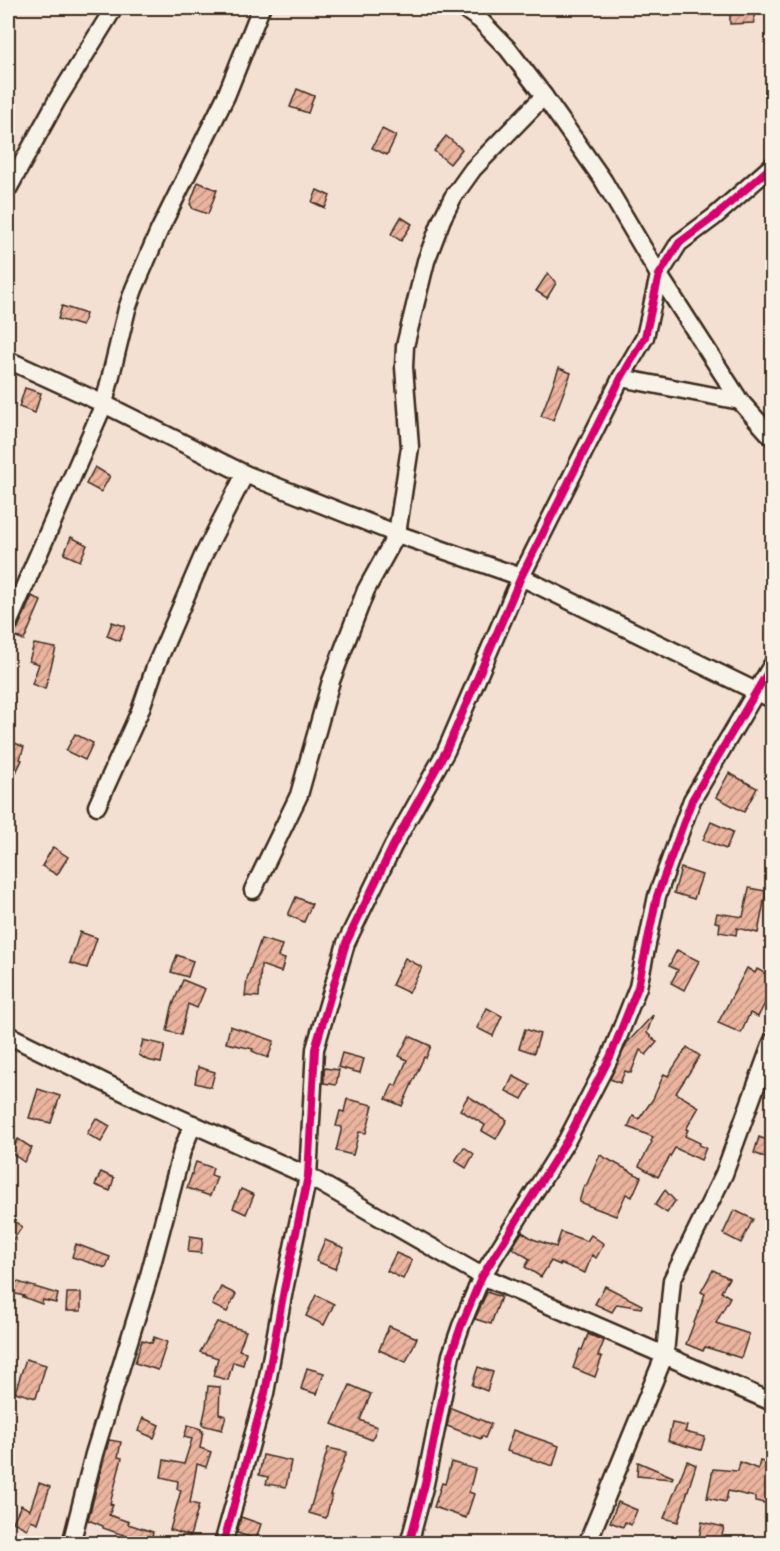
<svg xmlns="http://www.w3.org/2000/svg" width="780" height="1551" font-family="'Playpen Sans',sans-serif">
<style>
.building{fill:url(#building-hatch);stroke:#3b2a1e;stroke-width:1.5}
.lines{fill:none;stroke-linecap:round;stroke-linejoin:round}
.minor-casing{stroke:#3b2a1e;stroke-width:21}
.minor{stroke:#f7f3e8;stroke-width:16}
.cycleway-casing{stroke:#f7f3e8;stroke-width:11}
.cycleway{stroke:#d6006c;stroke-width:8}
</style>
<defs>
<pattern id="building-hatch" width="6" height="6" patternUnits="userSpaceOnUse" patternTransform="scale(1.5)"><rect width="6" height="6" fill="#eab49f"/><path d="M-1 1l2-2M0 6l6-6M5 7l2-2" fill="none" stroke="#bf9381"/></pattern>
</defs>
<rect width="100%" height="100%" fill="#f3e0d2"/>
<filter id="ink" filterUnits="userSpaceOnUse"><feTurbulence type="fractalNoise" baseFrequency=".0167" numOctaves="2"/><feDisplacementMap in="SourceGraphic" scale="12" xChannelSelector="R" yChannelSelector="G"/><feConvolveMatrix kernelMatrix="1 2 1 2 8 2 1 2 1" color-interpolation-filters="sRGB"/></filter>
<g filter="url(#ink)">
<g class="building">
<polygon points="730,8 754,8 754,23 730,24"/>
<polygon points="297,89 314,96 308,113 290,107"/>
<polygon points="382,129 396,136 387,155 372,148"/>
<polygon points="446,136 462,149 450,164 434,151"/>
<polygon points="198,182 217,190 208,214 193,209 190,204"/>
<polygon points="317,190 330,196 325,208 312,202"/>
<polygon points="401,217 412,224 401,241 391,234"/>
<polygon points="548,273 556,283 547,298 536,291"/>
<polygon points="62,306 86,314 82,326 58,319"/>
<polygon points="559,368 571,373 553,420 541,416"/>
<polygon points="25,388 41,393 35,413 19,407"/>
<polygon points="95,467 110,476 101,492 86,484"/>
<polygon points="71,537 87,545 80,561 64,554"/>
<polygon points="32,596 41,601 24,640 9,634 18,628"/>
<polygon points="112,622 125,626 120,641 107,636"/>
<polygon points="34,644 56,648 45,689 32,684 39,664 29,661"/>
<polygon points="75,734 93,743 85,760 66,751"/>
<polygon points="8,740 24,747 20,759 22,760 8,789"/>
<polygon points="729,773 757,788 744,812 716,797"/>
<polygon points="711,822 733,832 726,849 703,840"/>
<polygon points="53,847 68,857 57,875 42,866"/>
<polygon points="681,868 702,875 694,899 674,893"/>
<polygon points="749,888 766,891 758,933 737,928 736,935 719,932 720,923 715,922 717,913 743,917"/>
<polygon points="296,897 312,904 304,922 288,915"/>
<polygon points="80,932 97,938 87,968 70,963"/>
<polygon points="261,939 282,945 278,957 285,959 281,972 261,965 259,997 245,996 247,979"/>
<polygon points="677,950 699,961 684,990 671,983 678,970 669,966"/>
<polygon points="177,955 193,961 188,977 171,972"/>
<polygon points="405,958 422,967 409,993 392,985"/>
<polygon points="747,968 755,973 757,969 772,977 772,989 758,1017 750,1013 741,1033 718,1023"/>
<polygon points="183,980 205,989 197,1008 188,1004 181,1035 167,1031 172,1007"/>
<polygon points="487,1008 502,1016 493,1036 477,1028"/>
<polygon points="653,1015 647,1033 657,1042 646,1055 640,1050 631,1073 625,1071 620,1083 610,1079 627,1043"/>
<polygon points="230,1026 274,1041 268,1058 252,1051 253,1049 226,1043"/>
<polygon points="525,1029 540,1034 534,1053 519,1048"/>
<polygon points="409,1036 431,1046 426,1058 424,1057 402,1106 386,1099 393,1084 396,1086 407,1060 399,1056"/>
<polygon points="143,1040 165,1045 161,1063 147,1060 139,1055"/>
<polygon points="687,1047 700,1056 676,1093 699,1107 686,1129 688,1130 685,1136 700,1143 699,1145 706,1148 701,1160 675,1148 658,1177 639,1166 652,1142 651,1141 653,1137 628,1127 633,1116 639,1119 653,1099 664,1074 668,1076"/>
<polygon points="342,1053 364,1059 360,1073 338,1067"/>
<polygon points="198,1067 215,1072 211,1087 195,1083"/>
<polygon points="324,1068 339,1070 336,1085 324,1083"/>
<polygon points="513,1076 530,1085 522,1099 506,1091"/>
<polygon points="38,1089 60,1096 51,1123 29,1118"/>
<polygon points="468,1096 507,1120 496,1139 482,1131 485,1125 460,1110"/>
<polygon points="347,1099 373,1105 366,1133 359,1132 353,1155 336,1151 342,1127 336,1126 340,1111 344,1112"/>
<polygon points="96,1118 110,1126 101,1142 87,1134"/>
<polygon points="759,1137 772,1142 772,1160 754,1153"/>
<polygon points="18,1139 32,1148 24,1162 10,1152"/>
<polygon points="464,1147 474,1154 466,1168 455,1161"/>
<polygon points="600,1155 641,1177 632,1197 626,1194 616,1216 579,1202 584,1185 586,1186"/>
<polygon points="196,1162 213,1168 211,1175 217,1177 210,1196 187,1188"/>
<polygon points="101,1172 114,1178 110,1191 95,1185"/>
<polygon points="241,1189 254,1195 246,1214 233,1208"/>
<polygon points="665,1190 675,1201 667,1213 655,1205"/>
<polygon points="734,1210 753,1219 741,1243 723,1234"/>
<polygon points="8,1216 22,1227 8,1247"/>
<polygon points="522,1232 533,1239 556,1247 561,1232 587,1241 591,1235 604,1244 596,1258 592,1255 585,1273 560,1263 560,1265 551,1261 541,1277 525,1267 530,1259 512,1248"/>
<polygon points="190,1236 203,1238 201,1253 188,1252"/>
<polygon points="325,1240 344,1248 335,1269 316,1261"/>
<polygon points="76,1244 110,1257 106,1268 72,1257"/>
<polygon points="396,1253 412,1260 403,1279 387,1271"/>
<polygon points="713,1270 729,1278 721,1292 730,1297 716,1323 749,1334 741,1358 705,1347 703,1351 686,1344 705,1294 701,1292"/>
<polygon points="8,1279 58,1294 56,1303 43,1300 42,1304 23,1297 24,1296 8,1292"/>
<polygon points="605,1286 642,1305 641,1308 617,1304 612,1312 595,1304"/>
<polygon points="221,1287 236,1294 227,1312 212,1305"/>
<polygon points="487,1292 501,1297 491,1324 475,1319"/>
<polygon points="67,1293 81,1293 81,1311 66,1311"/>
<polygon points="316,1295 334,1304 324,1325 306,1316"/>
<polygon points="217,1322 246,1331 239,1350 246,1352 243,1365 233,1362 228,1380 213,1376 218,1358 200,1352"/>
<polygon points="389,1326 417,1338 406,1362 379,1350"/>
<polygon points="588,1334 604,1341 598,1356 602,1357 595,1377 573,1368 580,1349 582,1350"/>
<polygon points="154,1337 167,1342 158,1370 135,1363 142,1340 152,1343"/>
<polygon points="26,1359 46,1365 36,1398 15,1392"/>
<polygon points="478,1367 493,1372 487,1391 472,1385"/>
<polygon points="307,1368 324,1373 317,1394 301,1389"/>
<polygon points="350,1385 371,1394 360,1420 377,1427 372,1440 332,1424"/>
<polygon points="208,1386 220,1387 219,1414 226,1416 222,1430 202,1425 206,1407"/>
<polygon points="451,1408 491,1424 485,1438 482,1436 481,1439 447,1426"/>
<polygon points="143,1418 159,1425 154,1438 138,1431"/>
<polygon points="672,1423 687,1426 685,1432 705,1437 701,1450 668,1441"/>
<polygon points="188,1425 201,1429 201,1431 203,1431 200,1448 211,1452 206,1467 197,1464 190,1503 199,1505 190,1536 170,1530 181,1490 177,1489 178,1481 161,1477 164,1460 184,1464 192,1439 184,1437"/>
<polygon points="513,1430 559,1446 553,1466 507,1451"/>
<polygon points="109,1440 121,1442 118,1457 122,1458 110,1504 113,1505 109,1515 129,1522 128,1524 153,1532 150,1544 137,1544 138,1540 103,1528 103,1526 88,1520"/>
<polygon points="328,1448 347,1452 330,1495 332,1495 326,1518 309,1513"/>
<polygon points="263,1455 291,1461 286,1487 266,1484 268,1477 259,1475"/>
<polygon points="687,1461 696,1465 678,1522 664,1518"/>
<polygon points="760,1461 772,1464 772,1488 769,1504 755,1501 755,1497 728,1491 726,1502 707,1498 713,1469 738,1471 740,1462 758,1469"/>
<polygon points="451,1462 475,1469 469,1492 474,1494 466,1518 434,1507 442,1483 445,1484"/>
<polygon points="638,1462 673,1477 672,1479 637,1476"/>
<polygon points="39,1483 50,1487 38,1523 31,1520 27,1529 13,1522 21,1505 30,1510"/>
<polygon points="618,1502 637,1510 631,1525 625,1522 623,1527 610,1522"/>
<polygon points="241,1517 261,1524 256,1539 237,1533"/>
<polygon points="702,1522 724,1527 720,1544 698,1544"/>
</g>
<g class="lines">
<defs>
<g id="minor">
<polyline points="463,8 480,20 508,49 544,96 603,180 659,275 740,401 772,437"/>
<polyline points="8,189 57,100 114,8"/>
<polyline points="8,360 104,404 245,474 397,534 521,577 772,699"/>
<polyline points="621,378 740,401"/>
<polyline points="8,624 104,404 127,309 134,289 159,231 226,96 261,8"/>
<polyline points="97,806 140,711 154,670 203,556 245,474"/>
<polyline points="253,890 299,795 331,681 366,590 397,534 410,447 404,367 405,346 426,261 442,219 453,197 473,169 544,96"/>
<polyline points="8,1035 146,1103 308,1176 482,1276 772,1402"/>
<polyline points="71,1544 94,1454 147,1283 182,1151 193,1124"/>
<polyline points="223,1544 265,1393 284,1290 308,1176 315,1049 346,943 393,846 446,751 521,577 621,378 645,337 659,275 679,243 714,217 772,166"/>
<polyline points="409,1544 425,1484 451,1355 461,1326 482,1276 567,1140 611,1055 638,987 657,896 692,800 772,665"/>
<polyline points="587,1544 665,1354 672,1280 724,1174 772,1042"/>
</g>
</defs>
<use href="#minor" class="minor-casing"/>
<use href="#minor" class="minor"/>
<defs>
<g id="cycleway">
<polyline points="223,1544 265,1393 284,1290 308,1176 315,1049 346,943 393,846 446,751 521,577 621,378 645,337 659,275 679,243 714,217 772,166"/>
<polyline points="409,1544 425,1484 451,1355 461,1326 482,1276 567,1140 611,1055 638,987 657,896 692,800 772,665"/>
</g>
</defs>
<use href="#cycleway" class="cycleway-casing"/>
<use href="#cycleway" class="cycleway"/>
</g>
</g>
<rect width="780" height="1551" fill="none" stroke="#f7f3e8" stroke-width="30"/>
<rect x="15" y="15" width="750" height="1521" fill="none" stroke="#3b2a1e" stroke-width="2" filter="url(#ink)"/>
</svg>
